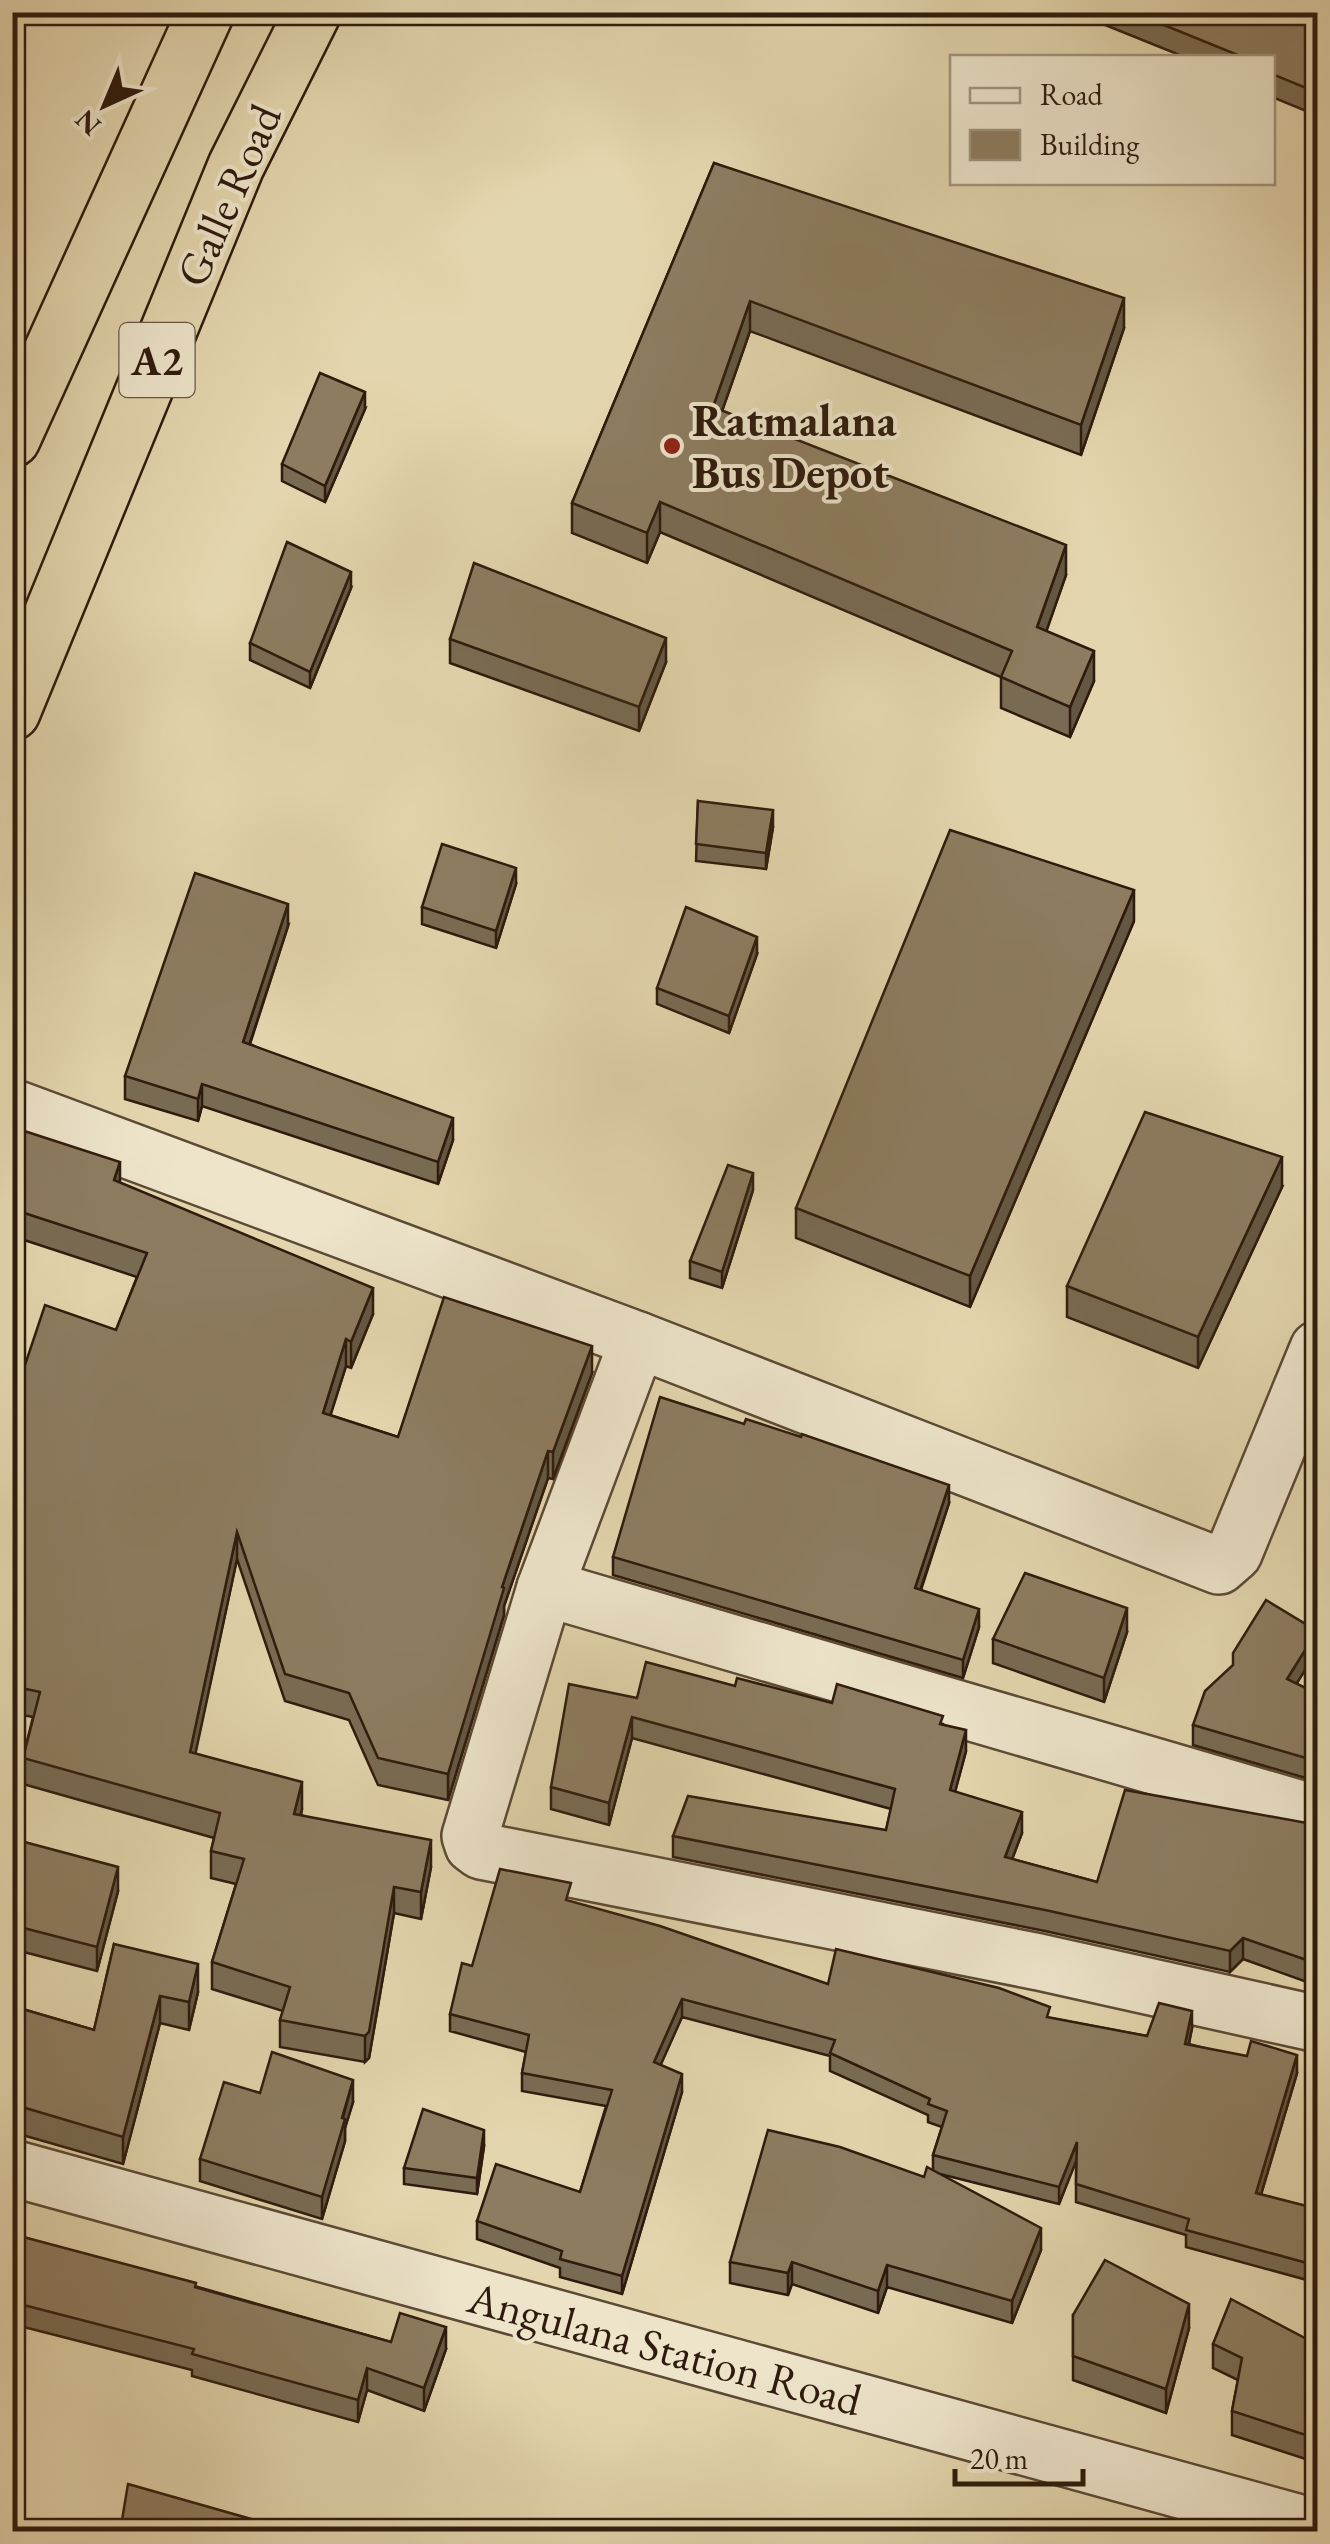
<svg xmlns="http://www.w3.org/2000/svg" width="1330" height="2544" font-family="'EB Garamond',serif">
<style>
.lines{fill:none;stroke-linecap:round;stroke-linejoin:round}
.minor-casing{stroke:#5c4a35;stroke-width:60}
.highway-casing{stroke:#2f1b0d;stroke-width:60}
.minor{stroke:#ede4ca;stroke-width:55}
.highway{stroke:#e3d5ad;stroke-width:55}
.wall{fill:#796b53;stroke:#2f1b0d;stroke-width:2.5}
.shaded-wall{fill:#635743;stroke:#2f1b0d;stroke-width:2.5}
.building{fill:#8d7c60;stroke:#2f1b0d;stroke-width:2.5}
.poi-dot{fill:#8f2418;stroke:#ede4ca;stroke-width:4}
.labels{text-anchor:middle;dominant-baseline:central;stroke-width:8;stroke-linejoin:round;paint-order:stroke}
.shield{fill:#ede4ca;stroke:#685746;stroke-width:2.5}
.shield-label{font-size:42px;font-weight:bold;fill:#2f1b0d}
.street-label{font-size:45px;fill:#2f1b0d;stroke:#ede4ca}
.poi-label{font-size:45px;font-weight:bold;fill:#2f1b0d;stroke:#ede4ca;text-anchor:start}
</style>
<rect width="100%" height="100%" fill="#e3d5ad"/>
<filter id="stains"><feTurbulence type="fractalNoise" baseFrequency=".002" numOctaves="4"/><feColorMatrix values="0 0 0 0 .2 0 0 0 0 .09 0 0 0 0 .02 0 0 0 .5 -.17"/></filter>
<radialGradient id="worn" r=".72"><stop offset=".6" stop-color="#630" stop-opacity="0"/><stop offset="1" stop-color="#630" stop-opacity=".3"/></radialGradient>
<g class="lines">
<defs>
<g id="minor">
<polyline points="12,1107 638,1340 1219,1566 1234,1553 1318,1349"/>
<polyline points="638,1340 545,1588 470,1836 473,1845 481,1851 1039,1962 1318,2024"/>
<polyline points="545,1588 1318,1814"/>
<polyline points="12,2168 1318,2528"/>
</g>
<g id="highway">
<polyline points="12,439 206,12"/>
<polyline points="12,712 236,166 313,12"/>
</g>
</defs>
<use href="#minor" class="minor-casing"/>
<use href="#highway" class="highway-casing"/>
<use href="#minor" class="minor"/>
<use href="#highway" class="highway"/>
</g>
<g class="wall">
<polygon points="1073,12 1318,12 1318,116 1272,97 1272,58 1187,58"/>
<polygon points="714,163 1124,328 1081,455 750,331 722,411 1066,575 1046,631 1094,681 1070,737 1001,708 1001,677 660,532 647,563 572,533 572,503"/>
<polygon points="365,409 325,502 282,481 282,464"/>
<polygon points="351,588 310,688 250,660 250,643"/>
<polygon points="450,639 666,662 639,731 450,663"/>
<polygon points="698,801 773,827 766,869 696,861"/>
<polygon points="516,884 496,948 422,924 422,907"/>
<polygon points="1134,921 970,1307 796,1238 796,1208"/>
<polygon points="288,926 250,1044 453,1140 438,1184 202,1106 198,1121 125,1099 125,1076"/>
<polygon points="757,954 729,1033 657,1004 657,988"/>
<polygon points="12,1130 120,1183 373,1314 351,1368 346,1366 330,1415 398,1437 592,1373 553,1479 548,1478 504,1606 504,1615 448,1800 378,1785 349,1720 285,1701 237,1559 195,1753 302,1809 301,1815 431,1867 421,1919 394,1913 369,2058 365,2062 280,2047 280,2020 283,2011 212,1989 212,1962 236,1884 211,1878 211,1851 214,1838 23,1784 23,1758 33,1717 12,1713 12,1375 21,1377 116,1330 137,1277 12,1236"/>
<polygon points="1282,1187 1198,1368 1067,1317 1067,1286"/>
<polygon points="753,1190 722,1288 690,1278 690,1261"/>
<polygon points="949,1503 921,1590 979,1627 963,1678 613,1575 613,1557"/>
<polygon points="1127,1632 1104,1702 993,1663 993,1639"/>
<polygon points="1317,1651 1296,1684 1318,1694 1316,1781 1193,1745 1193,1725"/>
<polygon points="735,1686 943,1724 966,1751 955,1791 1022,1833 1012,1859 1097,1882 1318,1825 1318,1986 1243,1959 1230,1972 1045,1931 673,1857 673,1836 886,1830 891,1809 632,1738 609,1825 551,1809 551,1787 637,1698"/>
<polygon points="12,1858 118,1891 97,1971 12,1949"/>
<polygon points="114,1944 198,1992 189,2030 160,2023 123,2164 12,2132 12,2006 94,2030"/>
<polygon points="472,1966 828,1984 1050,2018 1147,2036 1192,2028 1189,2044 1297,2073 1261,2195 1318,2209 1318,2283 1186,2247 1186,2235 1076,2202 1076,2160 1059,2204 940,2174 1041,2250 1012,2323 887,2287 878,2313 792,2284 788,2295 730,2283 730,2262 924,2177 933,2170 933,2155 942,2127 928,2122 928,2115 830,2071 830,2056 682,2017 660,2065 682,2092 622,2294 560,2277 560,2268 477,2239 477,2221 580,2192 606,2106 522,2091 522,2073 526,2052 450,2031 450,2014"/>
<polygon points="260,2093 353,2102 345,2128 345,2141 322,2219 200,2181 200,2159"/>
<polygon points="484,2146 477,2194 404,2184 404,2168"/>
<polygon points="12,2234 391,2342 446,2349 424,2411 367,2390 358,2422 192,2376 192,2370 12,2324"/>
<polygon points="1073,2315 1189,2328 1166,2413 1073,2380"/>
<polygon points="1213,2344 1318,2345 1318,2463 1232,2435 1232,2411 1238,2380 1213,2368"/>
</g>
<g class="shaded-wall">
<polygon points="1124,298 1124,328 1081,455 1081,425"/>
<polygon points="750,301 750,331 713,437 713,407"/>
<polygon points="365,392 365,409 325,502 325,486"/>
<polygon points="660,502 660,532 647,563 647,533"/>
<polygon points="1066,545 1066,575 1037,658 1037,627"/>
<polygon points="351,572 351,588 310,688 310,672"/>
<polygon points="666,638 666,662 639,731 639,707"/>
<polygon points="1094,651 1094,681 1070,737 1070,707"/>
<polygon points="773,810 773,827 766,869 766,853"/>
<polygon points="516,868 516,884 496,948 496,931"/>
<polygon points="1134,890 1134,921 970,1307 970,1276"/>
<polygon points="288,904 288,926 243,1064 243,1042"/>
<polygon points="757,937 757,954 729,1033 729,1016"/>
<polygon points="202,1084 202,1106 198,1121 198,1099"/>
<polygon points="453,1118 453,1140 438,1184 438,1162"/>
<polygon points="1282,1157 1282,1187 1198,1368 1198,1337"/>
<polygon points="120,1162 120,1188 114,1180"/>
<polygon points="753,1173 753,1190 722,1288 722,1272"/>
<polygon points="373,1288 373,1314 351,1368 351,1342"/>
<polygon points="346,1339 346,1366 323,1439 323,1413"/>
<polygon points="592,1346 592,1373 553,1479 553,1452"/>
<polygon points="548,1451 548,1478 504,1606 504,1615 448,1800 448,1774 502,1587"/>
<polygon points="949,1485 949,1503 915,1606 915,1588"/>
<polygon points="237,1532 237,1559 190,1779 190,1752"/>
<polygon points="1127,1608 1127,1632 1104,1702 1104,1678"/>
<polygon points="979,1609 979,1627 963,1678 963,1660"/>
<polygon points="1317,1631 1317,1651 1287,1699 1287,1679"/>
<polygon points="632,1717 632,1738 609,1825 609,1803"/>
<polygon points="966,1730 966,1751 950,1811 950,1790"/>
<polygon points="302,1782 302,1809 294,1841 294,1814"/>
<polygon points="1022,1812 1022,1833 1005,1878 1005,1857"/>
<polygon points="431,1840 431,1867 421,1919 421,1892"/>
<polygon points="118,1867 118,1891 97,1971 97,1947"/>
<polygon points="394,1887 394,1913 369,2058 365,2062 365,2036"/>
<polygon points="1243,1938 1243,1959 1230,1972 1230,1951"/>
<polygon points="198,1964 198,1992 189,2030 189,2002"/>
<polygon points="160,1996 160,2023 123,2164 123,2137"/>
<polygon points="682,1999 682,2017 654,2080 654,2062"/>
<polygon points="1192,2011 1192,2028 1185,2061 1185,2044"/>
<polygon points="1297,2055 1297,2073 1256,2211 1256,2193"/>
<polygon points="682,2074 682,2092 622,2294 622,2276"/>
<polygon points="353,2080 353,2102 345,2128 345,2141 322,2219 322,2197"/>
<polygon points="484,2130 484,2146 477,2194 477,2178"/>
<polygon points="1077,2142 1077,2159 1059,2204 1059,2187"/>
<polygon points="1041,2228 1041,2250 1012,2323 1012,2301"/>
<polygon points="792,2262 792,2284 788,2295 788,2273"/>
<polygon points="887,2265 887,2287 878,2313 878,2291"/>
<polygon points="1189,2304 1189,2328 1166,2413 1166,2389"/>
<polygon points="446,2327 446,2349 424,2411 424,2388"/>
<polygon points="367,2368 367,2390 358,2422 358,2400"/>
</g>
<g class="building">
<polygon points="1132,12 1318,12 1318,93 1272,74 1272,58 1245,58"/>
<polygon points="714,163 1124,298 1081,425 750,301 713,407 1066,545 1037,627 1094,651 1070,707 1001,677 1012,651 660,502 647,533 572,503"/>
<polygon points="320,373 365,392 325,486 282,464"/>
<polygon points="287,542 351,572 310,672 250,643"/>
<polygon points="474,563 666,638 639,707 450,639"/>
<polygon points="698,801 773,810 766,853 696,844"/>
<polygon points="950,830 1134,890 970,1276 796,1208"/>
<polygon points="442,844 516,868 496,931 422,907"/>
<polygon points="195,873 288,904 243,1042 453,1118 438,1162 202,1084 198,1099 125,1076"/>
<polygon points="686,907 757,937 729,1016 657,988"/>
<polygon points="1145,1112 1282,1157 1198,1337 1067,1286"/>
<polygon points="15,1128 120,1162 114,1180 373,1288 351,1342 346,1339 323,1413 398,1437 444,1297 592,1346 553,1452 548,1451 502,1587 504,1588 448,1774 378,1758 349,1693 285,1674 237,1532 190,1752 302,1782 294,1814 431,1840 421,1892 394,1887 369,2032 365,2036 280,2020 290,1987 212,1962 244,1859 211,1851 220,1813 23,1758 40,1692 12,1686 12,1375 21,1377 45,1305 116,1330 147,1253 12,1209 12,1130 15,1131"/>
<polygon points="728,1165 753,1173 722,1272 690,1261"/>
<polygon points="660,1397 744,1424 746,1419 801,1437 802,1434 949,1485 915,1588 979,1609 963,1660 613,1557"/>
<polygon points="1025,1573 1127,1608 1104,1678 993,1639"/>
<polygon points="1266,1600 1317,1631 1287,1679 1318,1694 1318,1756 1316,1761 1193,1725 1205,1691 1233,1665 1233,1653"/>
<polygon points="646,1662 735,1686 737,1678 832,1703 837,1684 943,1716 940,1724 966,1730 950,1790 1022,1812 1005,1857 1097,1882 1125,1790 1318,1825 1318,1964 1243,1938 1230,1951 1045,1910 673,1836 688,1796 886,1830 895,1789 632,1717 609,1803 551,1787 569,1684 637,1698"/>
<polygon points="17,1840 118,1867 97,1947 12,1925 12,1858"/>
<polygon points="500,1869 571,1883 566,1900 660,1926 828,1984 836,1949 999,1988 1050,2007 1047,2017 1147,2036 1159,2003 1192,2011 1185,2044 1247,2056 1251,2041 1297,2055 1256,2193 1318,2209 1318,2266 1186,2230 1189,2219 1076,2184 1077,2142 1059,2187 933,2155 947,2111 928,2104 930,2099 830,2053 835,2040 682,1999 654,2062 682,2074 622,2276 560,2259 562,2251 477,2221 496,2164 580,2192 612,2090 522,2073 529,2035 450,2014 462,1963 472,1966"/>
<polygon points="114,1944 198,1964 189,2002 160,1996 123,2137 12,2104 12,2006 94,2030"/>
<polygon points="272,2052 353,2080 342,2118 345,2119 322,2197 200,2159 224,2082 260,2093"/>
<polygon points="423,2109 484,2130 477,2178 404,2168"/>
<polygon points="768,2130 840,2147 924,2177 927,2167 1041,2228 1012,2301 887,2265 878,2291 792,2262 788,2273 730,2262"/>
<polygon points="12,2234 196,2283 195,2287 391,2342 400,2313 446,2327 424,2388 367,2368 358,2400 192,2354 194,2349 12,2302"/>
<polygon points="1105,2260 1189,2304 1166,2389 1073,2356 1073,2315"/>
<polygon points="1231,2299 1318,2345 1318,2439 1232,2411 1242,2358 1213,2344"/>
<polygon points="128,2484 297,2532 120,2532"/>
</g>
<circle class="poi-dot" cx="672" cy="446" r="10"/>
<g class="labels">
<rect class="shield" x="119.5" y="323" width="75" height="74" rx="8"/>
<g class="shield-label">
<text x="157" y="360">A2</text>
</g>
<g class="street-label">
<text transform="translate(228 195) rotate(-66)">Galle Road</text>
<text transform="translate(665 2348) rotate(15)">Angulana Station Road</text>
</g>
<g class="poi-label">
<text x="692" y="420">Ratmalana<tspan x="692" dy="52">Bus Depot</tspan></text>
</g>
</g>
<rect width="1330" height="2544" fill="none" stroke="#e3d5ad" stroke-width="50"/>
<rect x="15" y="15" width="1300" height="2514" fill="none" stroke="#2f1b0d" stroke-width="5"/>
<rect x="25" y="25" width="1280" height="2494" fill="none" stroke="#2f1b0d" stroke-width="2.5"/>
<rect x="950" y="55" width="325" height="130" fill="#ede4ca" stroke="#a1947e" stroke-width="2.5"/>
<rect x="970" y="88" width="50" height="15" fill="#ede4ca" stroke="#a1947e" stroke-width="2.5"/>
<text x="1040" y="105" font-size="30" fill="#2f1b0d">Road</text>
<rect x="970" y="130" width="50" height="30" fill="#8d7c60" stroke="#a1947e" stroke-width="2.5"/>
<text x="1040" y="155" font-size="30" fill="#2f1b0d">Building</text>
<g transform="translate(105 105) rotate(224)" stroke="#ede4ca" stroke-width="8" paint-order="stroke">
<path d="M0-8L18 38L0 25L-18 38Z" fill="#2f1b0d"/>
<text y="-15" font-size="28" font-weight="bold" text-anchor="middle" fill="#2f1b0d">N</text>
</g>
<path d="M955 2469v15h128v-15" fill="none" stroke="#2f1b0d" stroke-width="5"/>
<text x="970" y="2469" font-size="30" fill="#2f1b0d" stroke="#ede4ca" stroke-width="8" paint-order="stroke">20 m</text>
<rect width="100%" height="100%" filter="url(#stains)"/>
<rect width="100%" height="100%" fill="url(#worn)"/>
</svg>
